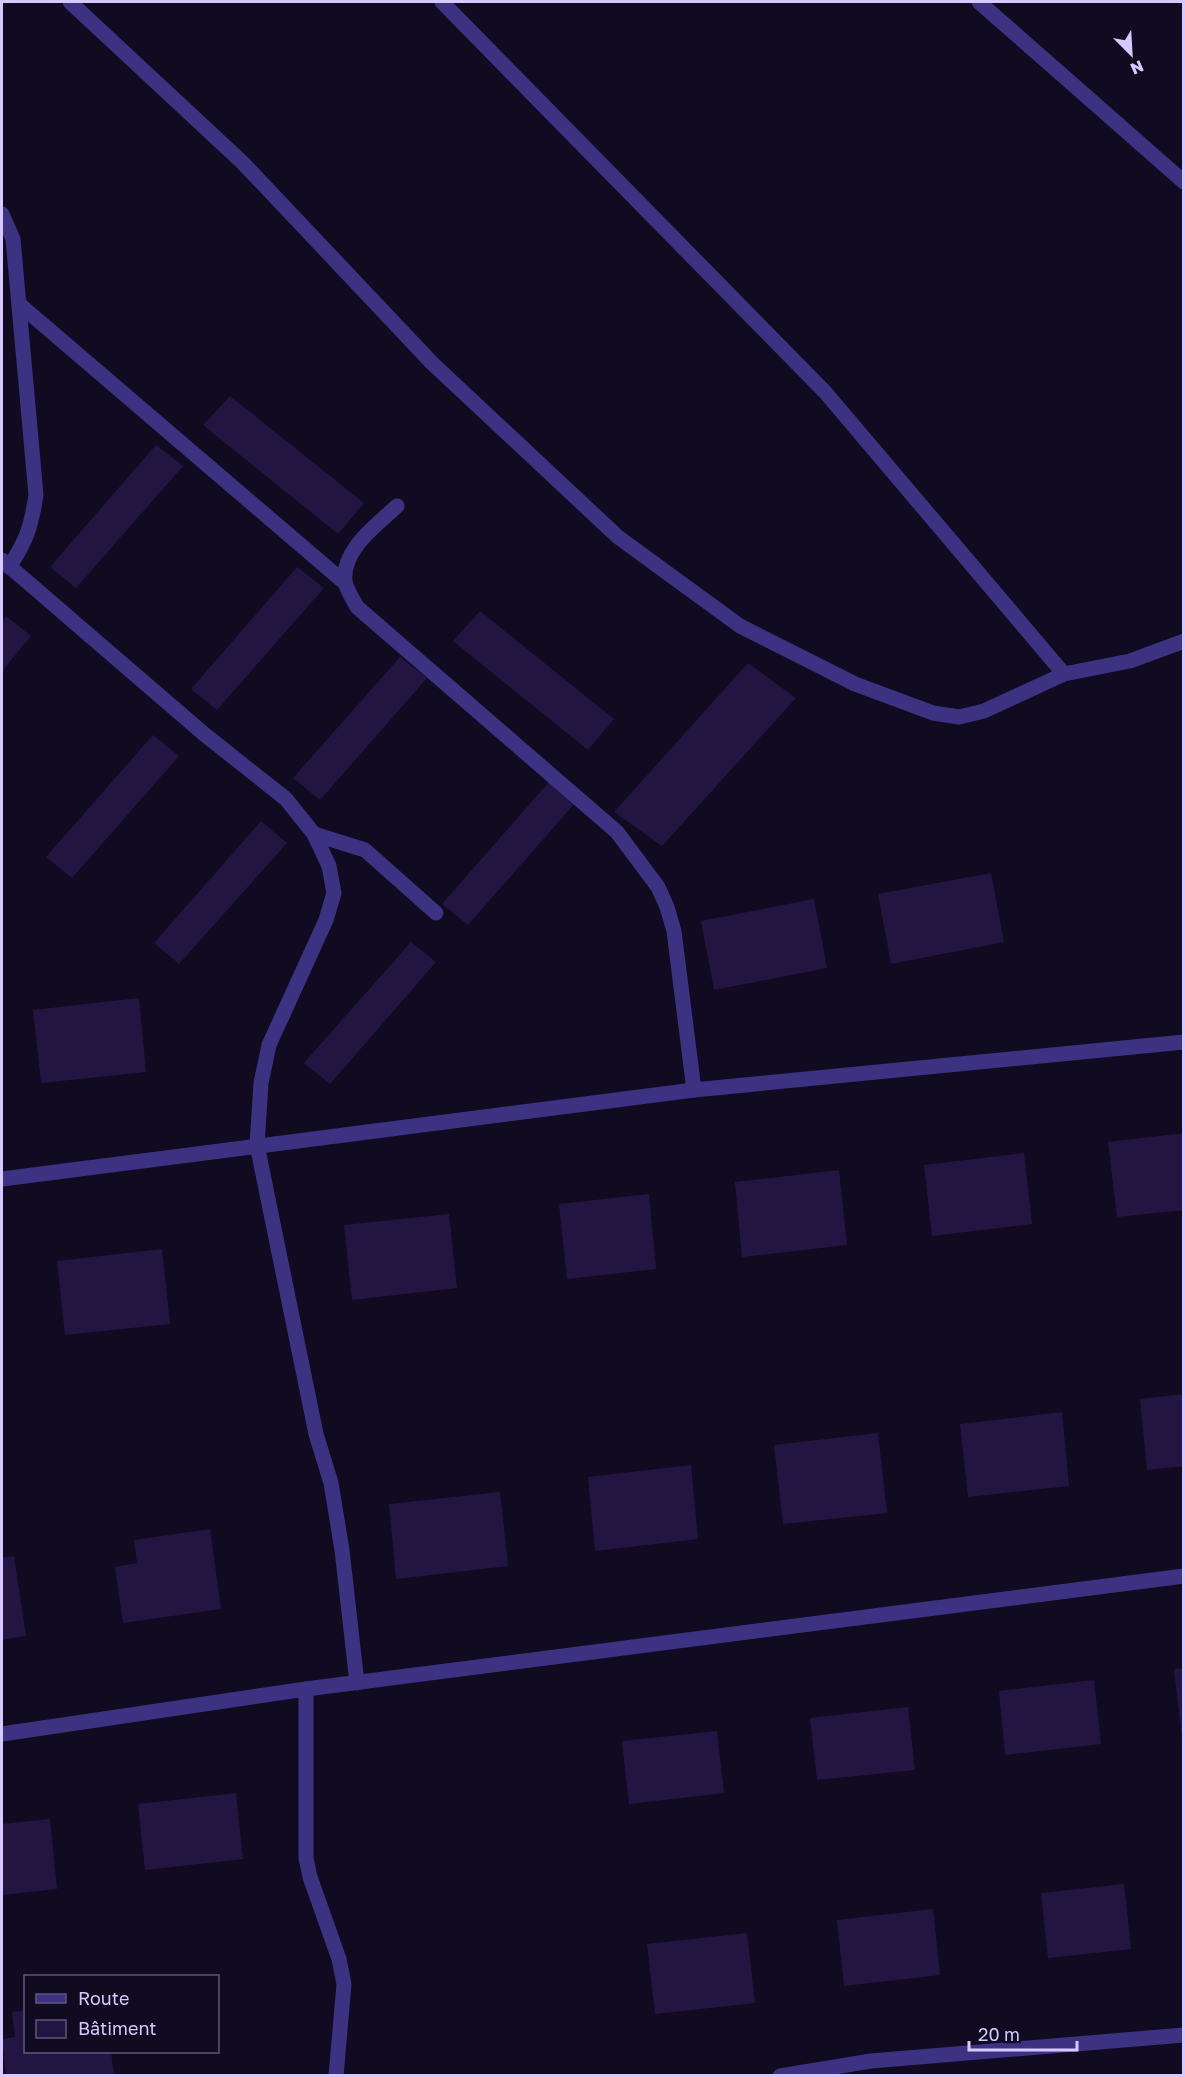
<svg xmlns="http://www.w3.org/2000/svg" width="1185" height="2077" font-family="'Golos Text',sans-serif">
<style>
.building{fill:#231542}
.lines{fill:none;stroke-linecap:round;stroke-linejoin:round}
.minor{stroke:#3d3282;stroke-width:15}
</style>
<rect width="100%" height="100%" fill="#100b20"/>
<g class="building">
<polygon points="230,396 364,503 338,534 203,425"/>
<polygon points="156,445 183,466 76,588 50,567"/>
<polygon points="297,567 324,588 217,710 191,689"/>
<polygon points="480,611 614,719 588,750 453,641"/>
<polygon points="6,616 31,636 2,671 2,621"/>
<polygon points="400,657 427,678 320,800 293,778"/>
<polygon points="748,663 796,698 662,846 614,812"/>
<polygon points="153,735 179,756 72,878 46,857"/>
<polygon points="549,782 575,803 468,925 442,904"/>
<polygon points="261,821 287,843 179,964 154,943"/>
<polygon points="991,873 1004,942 891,964 878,894"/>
<polygon points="814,899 827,968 714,990 701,921"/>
<polygon points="411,942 436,962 330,1084 304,1063"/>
<polygon points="139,998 146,1072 41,1083 33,1010"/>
<polygon points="1184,1133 1184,1210 1117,1217 1108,1142"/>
<polygon points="1024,1153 1032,1224 932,1236 924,1165"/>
<polygon points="839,1170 847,1245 742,1257 735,1182"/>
<polygon points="649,1194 656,1269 567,1279 559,1204"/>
<polygon points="449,1214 457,1288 352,1300 344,1225"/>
<polygon points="162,1249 170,1324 65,1335 57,1261"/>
<polygon points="1184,1394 1184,1466 1147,1470 1140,1399"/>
<polygon points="1062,1412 1069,1486 968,1497 960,1424"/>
<polygon points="878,1433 887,1513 783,1524 774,1445"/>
<polygon points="691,1465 698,1539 595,1551 588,1477"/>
<polygon points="500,1492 508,1566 396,1579 389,1504"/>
<polygon points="210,1529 221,1609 123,1623 115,1567 137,1563 134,1540"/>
<polygon points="14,1556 26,1636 2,1640 2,1558"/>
<polygon points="1184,1668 1184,1738 1182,1738 1174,1669"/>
<polygon points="1094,1680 1101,1744 1005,1755 999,1691"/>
<polygon points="908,1707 915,1770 817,1780 810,1718"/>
<polygon points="717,1731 724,1793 629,1804 622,1741"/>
<polygon points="236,1793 243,1859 145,1870 138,1804"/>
<polygon points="50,1819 57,1889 2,1895 2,1824"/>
<polygon points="1124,1884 1131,1949 1048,1958 1041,1893"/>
<polygon points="933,1909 940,1975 844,1986 837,1920"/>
<polygon points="747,1933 755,2003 655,2014 647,1944"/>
<polygon points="26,2010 26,2052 111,2052 114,2076 6,2076 2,2039 15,2037 12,2012"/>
</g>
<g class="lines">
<g class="minor">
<polyline points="70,2 243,163 432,363 618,537 740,626 855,684 933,713 959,717 984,711 1064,674 1130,661 1184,641"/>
<polyline points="442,2 825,392 1064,674"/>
<polyline points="979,2 1184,182"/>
<path d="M2,214L13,239L36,495C31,527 27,540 9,567"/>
<polyline points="19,304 345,583"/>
<path d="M397,506C377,525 342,549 345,581C346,589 353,599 357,607L617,832L658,887L667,907L674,931L694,1090"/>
<polyline points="2,560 204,734 286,799 314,834 329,866 334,893 326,920 269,1045 261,1083 257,1145 316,1434 331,1483 342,1550 357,1683"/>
<polyline points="314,834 365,850 436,913"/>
<polyline points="2,1179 694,1090 1184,1042"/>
<polyline points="306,1689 306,1858 310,1877 339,1959 344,1984 336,2076"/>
<polyline points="2,1734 306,1689 1184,1576"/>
<polyline points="780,2076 871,2061 1184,2035"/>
</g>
</g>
<rect width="1185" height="2077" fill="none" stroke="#d5c9ff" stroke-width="6"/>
<rect x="24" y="1975" width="195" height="78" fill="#100b20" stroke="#5f5779" stroke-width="1.5"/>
<rect x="36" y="1994" width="30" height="9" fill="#3d3282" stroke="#5f5779" stroke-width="1.5"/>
<text x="78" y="2005" font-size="18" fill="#d5c9ff">Route</text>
<rect x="36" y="2020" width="30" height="18" fill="#231542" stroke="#5f5779" stroke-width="1.5"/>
<text x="78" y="2035" font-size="18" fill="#d5c9ff">Bâtiment</text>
<g transform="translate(1131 54) rotate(156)" stroke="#100b20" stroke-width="4.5" paint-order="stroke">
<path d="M0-4.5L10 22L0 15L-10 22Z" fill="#d5c9ff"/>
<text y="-9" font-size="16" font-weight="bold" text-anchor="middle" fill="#d5c9ff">N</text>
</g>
<path d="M969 2041v9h108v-9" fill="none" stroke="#d5c9ff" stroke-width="3"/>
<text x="978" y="2041" font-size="18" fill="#d5c9ff" stroke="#100b20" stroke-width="4.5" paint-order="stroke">20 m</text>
</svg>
